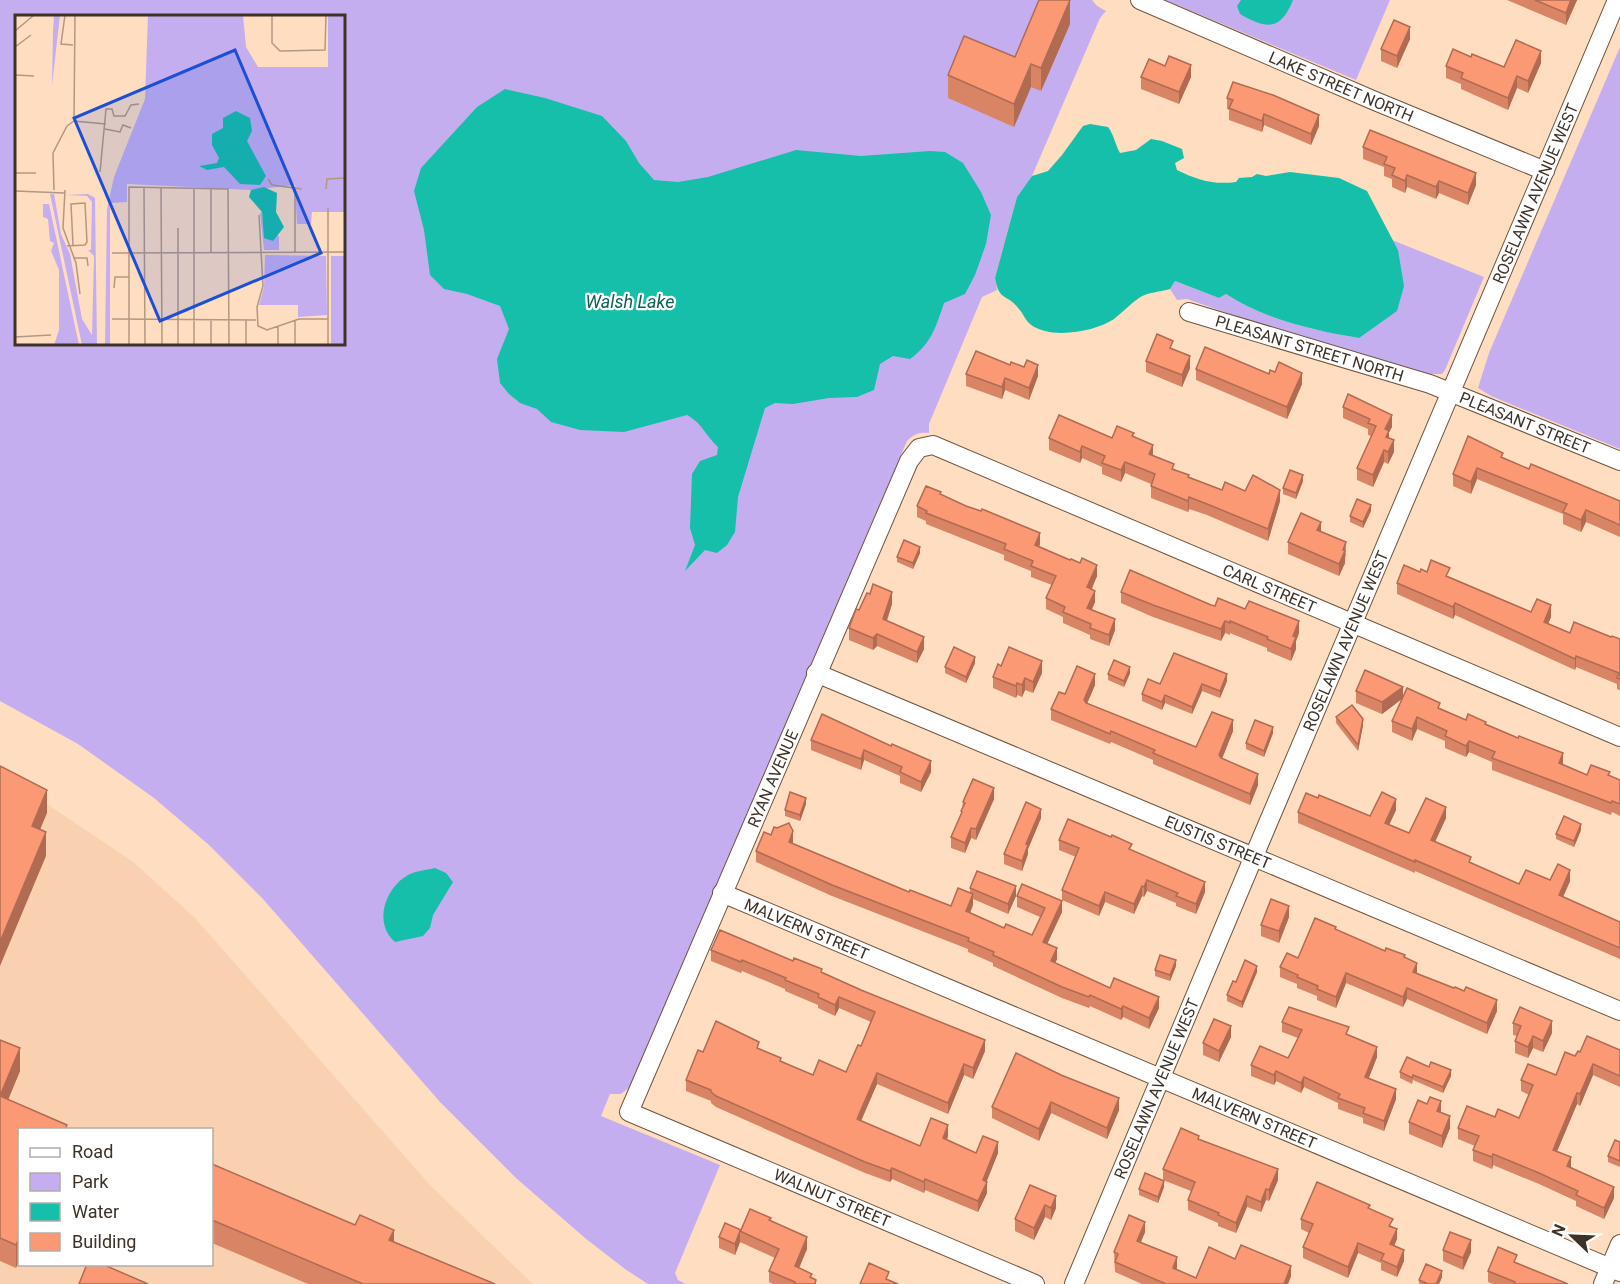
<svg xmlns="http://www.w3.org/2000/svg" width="1620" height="1284" font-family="Roboto,sans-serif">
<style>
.built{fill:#f9d1b1;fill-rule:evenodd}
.green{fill:#c5aef0;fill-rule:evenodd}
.water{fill:#15bfa9}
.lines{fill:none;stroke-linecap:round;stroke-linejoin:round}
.minor-casing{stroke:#71543c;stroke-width:20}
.minor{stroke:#fff;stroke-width:18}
.wall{fill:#d88465}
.shaded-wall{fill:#b06b52}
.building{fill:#fb9975;stroke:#b06b52;stroke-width:1.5}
.labels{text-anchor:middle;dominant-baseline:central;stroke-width:4.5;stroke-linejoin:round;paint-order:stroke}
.street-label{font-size:16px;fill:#3e3126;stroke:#fff}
.water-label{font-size:18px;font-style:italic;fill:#0e6156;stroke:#fff}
.inset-road{fill:none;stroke:#b29883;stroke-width:1.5}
.view{fill:#1d4ed8;fill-opacity:0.15;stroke:#1d4ed8;stroke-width:3}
.inset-edge{fill:none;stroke:#3e3126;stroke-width:3}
</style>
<rect width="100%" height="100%" fill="#ffddc1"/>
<path class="built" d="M0,777L38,798L132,861L194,917L431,1186L533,1284H0ZM20,1130H212V1264H20Z"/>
<g class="green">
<path d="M0,0H1092L1097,6L1106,11L1100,18L1032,176L1017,197L995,278L997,290L982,297L929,424V433C919,432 914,434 907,441L630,1087L621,1094H610L601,1116L720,1165L675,1273L678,1280L686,1284H648L625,1269L585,1238L516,1178L440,1102L263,899L209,845L154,798L78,744L0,701ZM16,16H344V344H16Z"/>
<polygon points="1165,0 1390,0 1356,80"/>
<polygon points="1620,47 1620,449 1491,396 1478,388 1489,353"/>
<path d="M1392,240L1484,277L1445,370L1442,374H1428L1279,331L1187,299L1177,300L1170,289L1175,281L1219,298L1226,294C1265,320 1313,330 1359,338L1398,250Z"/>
</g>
<g class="water">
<path d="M1241,0H1293C1281,30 1267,30 1240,14L1237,6Z"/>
<path d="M505,89L545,98L602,116L626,141L639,163L654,180L678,182L708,177L796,150L861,156L930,151L945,152L963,163L981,192L991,215L986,244L975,275L965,294L944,303C936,327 931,344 910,359L893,356L880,364L874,390L857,397L829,398L793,404L775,403L765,408L738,497L735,532L727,545L717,553L705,550L685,571L695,545L690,528L692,474L700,461L717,455L718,447C705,435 703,424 687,415L624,432L580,430L551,422L537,409L520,403L509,394L500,383L497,359L509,329L500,306L467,294L444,289L430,275L424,230L414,191L421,168L477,107Z"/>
<path d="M1090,124L1108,127C1114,135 1115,144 1120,153L1136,150L1151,139L1162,141L1182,149L1184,158L1175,163L1177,170C1197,180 1214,185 1236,182L1239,178L1252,177L1257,174L1266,176L1290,172L1339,178L1367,191L1398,250L1404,286L1397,311L1359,338C1313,330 1266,320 1226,294L1219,298L1175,281L1170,289C1161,292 1147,292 1139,298C1130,304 1123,312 1114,319C1095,332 1049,340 1030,324C1025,320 1023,313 1019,309C1007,293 999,302 995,278L1017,197L1032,176L1048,171L1062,155L1083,126Z"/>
<path d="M435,868L446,873L453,882L433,915L430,928L423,936L395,942C373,923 385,888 408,875C415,871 427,870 435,868Z"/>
</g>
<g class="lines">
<defs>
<g id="minor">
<path id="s1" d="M1140,0L1375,101L1545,171"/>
<path id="s2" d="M1189,312L1430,384L1620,461"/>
<path id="s3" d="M816,673L1620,1011"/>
<path id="s4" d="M722,893L1620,1272"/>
<path id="s5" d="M1035,1284L629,1112L909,461L919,448L933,445L1620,737"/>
<path id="s6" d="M1074,1284L1254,856L1617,0"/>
<polyline points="1603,1284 1620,1244"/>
</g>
</defs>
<use href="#minor" class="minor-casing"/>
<use href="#minor" class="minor"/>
</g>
<g class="wall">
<polygon points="1507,0 1577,0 1566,25"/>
<polygon points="1070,24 1041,91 1031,87 1014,127 948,98 948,75 1015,57"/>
<polygon points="1410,39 1397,68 1381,61 1381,49"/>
<polygon points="1471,57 1504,67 1541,63 1528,93 1517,88 1508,110 1461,89 1461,84 1446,78 1446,66"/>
<polygon points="1165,66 1191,77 1179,104 1141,89 1141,77"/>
<polygon points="1227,98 1319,126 1311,145 1264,125 1262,132 1229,120 1229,110 1227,109"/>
<polygon points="1363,147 1476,185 1468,205 1439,193 1436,199 1407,187 1405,193 1392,187 1392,179 1384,176 1384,167 1363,159"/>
<polygon points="1173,349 1190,368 1182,387 1146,372 1146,361"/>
<polygon points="1196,369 1269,374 1302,384 1287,419 1196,380"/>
<polygon points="966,374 1038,376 1029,400 1005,390 1002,399 966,386"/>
<polygon points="1343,407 1392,427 1389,432 1389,438 1394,452 1388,464 1384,462 1373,487 1357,480 1357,468 1371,436 1368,435 1368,429 1343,418"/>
<polygon points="1134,437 1153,456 1174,469 1189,477 1222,490 1245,491 1280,501 1268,541 1207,515 1189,509 1188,512 1151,498 1151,484 1125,473 1121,482 1102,474 1102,467 1082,458 1080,463 1049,450 1049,438 1112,438"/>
<polygon points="1503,458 1529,469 1620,501 1620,537 1586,522 1581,532 1563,524 1563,514 1477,479 1471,494 1453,486 1453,474"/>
<polygon points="1303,481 1296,499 1283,494 1283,488"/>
<polygon points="941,495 1040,544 1039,547 1097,576 1092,589 1095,602 1092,610 1115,630 1109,646 1090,639 1090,635 1063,623 1063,617 1046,609 1046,598 1052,585 1031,577 1031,571 1004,560 1004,555 926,524 926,521 917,517 917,506"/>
<polygon points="1371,511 1363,528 1350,522 1350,516"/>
<polygon points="1321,532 1346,554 1345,557 1345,563 1339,576 1288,554 1288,542"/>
<polygon points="920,553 913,569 897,562 897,557"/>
<polygon points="1420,572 1427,572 1450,577 1531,612 1551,617 1548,624 1570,633 1620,639 1620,690 1617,689 1617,684 1576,667 1575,670 1455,615 1453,619 1397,594 1397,583"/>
<polygon points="1121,592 1211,605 1299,633 1296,641 1296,649 1291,661 1267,651 1267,648 1230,633 1230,635 1225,633 1221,641 1153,617 1121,603"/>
<polygon points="892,604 887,621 924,649 917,663 877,646 873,650 849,640 849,628 859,610"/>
<polygon points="975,663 966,683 945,673 945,667"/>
<polygon points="1001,666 1042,673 1033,693 1025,690 1022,697 1017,695 1016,698 993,688 993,677"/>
<polygon points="1130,673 1124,687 1108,680 1108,674"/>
<polygon points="1227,681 1220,698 1202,691 1192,714 1165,703 1162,710 1142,701 1142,694 1160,684"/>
<polygon points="1095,685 1087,703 1196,747 1233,731 1222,759 1258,785 1250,805 1153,764 1153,760 1111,742 1110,744 1051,720 1051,709 1065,694"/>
<polygon points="1356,691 1403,696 1440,708 1466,720 1486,724 1563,765 1587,775 1610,776 1620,780 1620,816 1612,812 1611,815 1492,770 1492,762 1469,752 1466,757 1445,748 1445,741 1417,729 1412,741 1392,732 1392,721 1402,699 1382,714 1356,703"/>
<polygon points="822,714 931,772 921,792 900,783 900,776 864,760 861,770 811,750 811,740"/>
<polygon points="1336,717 1363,725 1358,751 1336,723"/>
<polygon points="1273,733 1264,757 1246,749 1246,743"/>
<polygon points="1318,798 1370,816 1396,810 1389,825 1409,833 1446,818 1435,841 1471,863 1519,884 1550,880 1570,881 1563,897 1620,922 1620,959 1415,871 1415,873 1298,823 1298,812"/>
<polygon points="994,799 976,840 971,838 965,853 951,848 951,837 961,815 963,802"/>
<polygon points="806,804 800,821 785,816 785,810"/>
<polygon points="1041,818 1028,849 1028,854 1022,871 1004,864 1004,854"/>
<polygon points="777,828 793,842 792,844 909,892 951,906 970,892 970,888 1016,896 1008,914 973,899 973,905 970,913 1004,928 1032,935 1040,917 1017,907 1017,896 1062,912 1047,944 1057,959 1055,963 1110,988 1159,1008 1149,1029 1123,1017 1121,1020 1090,1006 1089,1008 1062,998 993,966 993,963 968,952 968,949 832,896 756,862 756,851"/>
<polygon points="1581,830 1574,847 1556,839 1556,834"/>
<polygon points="1059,840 1132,850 1205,892 1196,914 1176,906 1176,903 1147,891 1144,897 1142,896 1134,914 1105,902 1099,916 1062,900 1062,890 1076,857 1059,850"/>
<polygon points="1289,917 1279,943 1261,936 1261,925"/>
<polygon points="1336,930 1385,951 1405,958 1417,973 1497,1011 1487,1034 1407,999 1403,1007 1346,983 1336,1008 1317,1000 1317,996 1297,988 1297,984 1280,977 1280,967 1298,958"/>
<polygon points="711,950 793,961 822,972 985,1051 973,1079 964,1075 948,1114 877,1084 861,1121 920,1146 948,1136 947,1140 976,1153 998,1153 986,1181 987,1193 978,1212 925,1190 924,1193 892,1179 890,1182 865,1173 716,1107 711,1103 711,1101 686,1091 686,1080 703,1052 759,1049 781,1062 813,1075 846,1072 861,1046 871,1022 839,1008 835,1016 818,1008 818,1005 785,991 785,989 742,971 741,973 711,961"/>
<polygon points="1176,966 1170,981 1155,976 1155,970"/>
<polygon points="1257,972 1242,1008 1227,1001 1227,995 1236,982"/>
<polygon points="1282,1022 1349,1035 1377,1057 1369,1078 1396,1099 1384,1131 1363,1123 1363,1118 1338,1109 1338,1103 1304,1087 1301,1093 1276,1081 1274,1085 1251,1076 1251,1065 1288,1058 1298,1038 1282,1032"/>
<polygon points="1513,1023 1552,1033 1543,1052 1533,1048 1528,1058 1515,1053 1515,1041 1517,1036 1513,1035"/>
<polygon points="1231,1037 1219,1062 1203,1055 1203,1043"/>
<polygon points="0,1040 20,1071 8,1100 67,1130 20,1130 16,1268 0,1261"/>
<polygon points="1620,1050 1620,1087 1593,1075 1580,1106 1577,1104 1557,1151 1571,1167 1614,1198 1604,1219 1576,1206 1576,1201 1539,1184 1493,1165 1492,1169 1473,1161 1473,1150 1475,1146 1458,1139 1458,1128 1495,1117 1519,1118 1529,1095 1521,1091 1521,1080 1556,1075 1580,1052"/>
<polygon points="1016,1053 1119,1110 1107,1139 1051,1113 1039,1141 992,1118 992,1107"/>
<polygon points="1429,1067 1451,1076 1443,1093 1413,1080 1412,1084 1400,1078 1400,1072"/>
<polygon points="1441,1112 1450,1128 1442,1148 1409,1134 1409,1122"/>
<polygon points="1199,1140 1278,1180 1269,1201 1266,1200 1261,1212 1247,1207 1236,1233 1218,1226 1218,1223 1188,1210 1188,1200 1191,1191 1163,1180 1163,1169"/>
<polygon points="1620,1142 1620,1167 1608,1162 1608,1156"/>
<polygon points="212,1164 355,1225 495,1284 308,1284 212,1243"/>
<polygon points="1030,1185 1056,1208 1051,1220 1045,1217 1034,1240 1015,1231 1015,1219"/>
<polygon points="1164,1187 1158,1203 1139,1195 1139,1189"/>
<polygon points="1370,1209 1393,1227 1397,1239 1394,1246 1404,1261 1397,1277 1381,1270 1381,1263 1358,1253 1348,1278 1303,1258 1303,1247 1309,1233 1301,1229 1301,1219"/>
<polygon points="771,1221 807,1249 798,1268 812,1278 816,1284 773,1284 769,1282 769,1271 775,1258 740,1242 735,1255 719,1248 719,1237 741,1230"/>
<polygon points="1145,1232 1141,1242 1177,1268 1176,1269 1196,1278 1235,1259 1291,1276 1288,1284 1142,1284 1115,1272 1114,1252"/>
<polygon points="1443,1250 1471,1252 1463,1270 1443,1261"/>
<polygon points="1517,1263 1568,1284 1493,1284 1488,1282 1488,1271"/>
<polygon points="1442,1277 1439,1284 1419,1284 1419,1280"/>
</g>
<g class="shaded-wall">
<polygon points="1070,0 1070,24 1041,91 1041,68"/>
<polygon points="1571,0 1577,0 1566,25 1566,13"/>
<polygon points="1410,27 1410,39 1397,68 1397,56"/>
<polygon points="1541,51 1541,63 1528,93 1528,81"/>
<polygon points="1031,64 1031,87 1014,127 1014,104"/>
<polygon points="1191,65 1191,77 1179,104 1179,92"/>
<polygon points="1517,76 1517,88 1508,110 1508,98"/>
<polygon points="1264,114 1264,125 1262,132 1262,121"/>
<polygon points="1319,115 1319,126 1311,145 1311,134"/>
<polygon points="1476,173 1476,185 1468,205 1468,193"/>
<polygon points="1407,175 1407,187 1405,193 1405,181"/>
<polygon points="1439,181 1439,193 1436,199 1436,187"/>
<polygon points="1190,356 1190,368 1182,387 1182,375"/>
<polygon points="1038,365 1038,376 1029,400 1029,388"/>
<polygon points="1302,373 1302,384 1287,419 1287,407"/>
<polygon points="1005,378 1005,390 1002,399 1002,387"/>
<polygon points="1392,415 1392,427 1389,432 1389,442 1386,449 1385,429"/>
<polygon points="1394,440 1394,452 1388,464 1388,452"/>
<polygon points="1153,445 1153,457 1149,454"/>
<polygon points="1082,446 1082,458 1080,463 1080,452"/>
<polygon points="1384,450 1384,462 1373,487 1373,475"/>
<polygon points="1125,462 1125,473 1121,482 1121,470"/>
<polygon points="1477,468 1477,479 1471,494 1471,482"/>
<polygon points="1303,475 1303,481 1296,499 1296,493"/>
<polygon points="1280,490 1280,501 1268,541 1268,529"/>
<polygon points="1189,497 1189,509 1188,512 1188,501"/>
<polygon points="1371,505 1371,511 1363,528 1363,522"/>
<polygon points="1586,510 1586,522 1581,532 1581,520"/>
<polygon points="1321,522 1321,533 1317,530"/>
<polygon points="1040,533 1040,544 1035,556 1035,545"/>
<polygon points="1346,542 1345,563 1339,576 1339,564 1343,550"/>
<polygon points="920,547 920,553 913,569 913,563"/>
<polygon points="1097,565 1097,576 1087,598 1087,587"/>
<polygon points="1095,591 1095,602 1087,619 1087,608"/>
<polygon points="892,592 892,604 883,631 883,619"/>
<polygon points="1455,603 1455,615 1453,619 1453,607"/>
<polygon points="1551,605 1551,617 1544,634 1544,622"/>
<polygon points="1115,619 1115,630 1109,646 1109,635"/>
<polygon points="1225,621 1225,633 1221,641 1221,629"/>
<polygon points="1299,621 1299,633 1296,641 1296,649 1291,661 1291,649 1293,636"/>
<polygon points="877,634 877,646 873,650 873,638"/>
<polygon points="924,637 924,649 917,663 917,652"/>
<polygon points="1576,656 1576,667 1575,670 1575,659"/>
<polygon points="975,657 975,663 966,683 966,677"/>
<polygon points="1042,661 1042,673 1033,693 1033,682"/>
<polygon points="1130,667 1130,673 1124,687 1124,681"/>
<polygon points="1095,674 1095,685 1084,711 1084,700"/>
<polygon points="1227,674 1227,681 1220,698 1220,691"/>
<polygon points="1025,678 1025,690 1022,697 1022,685"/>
<polygon points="1017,683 1017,695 1016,698 1016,686"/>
<polygon points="1202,684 1202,691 1192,714 1192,707"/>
<polygon points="1403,687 1403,698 1382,714 1382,702"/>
<polygon points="1165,695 1165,703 1162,710 1162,702"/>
<polygon points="1417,717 1417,729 1412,741 1412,729"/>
<polygon points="1363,719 1363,725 1358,751 1358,745"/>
<polygon points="1233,720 1233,731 1219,766 1219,755"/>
<polygon points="1273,727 1273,733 1264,757 1264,751"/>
<polygon points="1469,741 1469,752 1466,757 1466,746"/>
<polygon points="864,750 864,760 861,770 861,759"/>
<polygon points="1563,753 1563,764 1559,775 1559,763"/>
<polygon points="931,761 931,772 921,792 921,782"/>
<polygon points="1258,774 1258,785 1250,805 1250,794"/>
<polygon points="994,788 994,799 976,840 976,829"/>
<polygon points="47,790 47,813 32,849 32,826"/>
<polygon points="806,798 806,804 800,821 800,815"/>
<polygon points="1396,799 1396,810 1385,834 1385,823"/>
<polygon points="1446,807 1446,818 1431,851 1431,840"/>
<polygon points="1041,809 1041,818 1028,849 1028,854 1022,871 1022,861 1026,844"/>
<polygon points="1581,824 1581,830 1574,847 1574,841"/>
<polygon points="971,828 971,838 965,853 965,843"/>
<polygon points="793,831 793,842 789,853 789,842"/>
<polygon points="46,832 46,856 0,966 0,942"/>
<polygon points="1570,870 1570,881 1559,906 1559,895"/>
<polygon points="1147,880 1147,891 1144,897 1144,887"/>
<polygon points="1205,882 1205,892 1196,914 1196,904"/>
<polygon points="1016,886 1016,896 1008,914 1008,904"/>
<polygon points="1142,886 1142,896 1134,914 1134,904"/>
<polygon points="1105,892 1105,902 1099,916 1099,906"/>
<polygon points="973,894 973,905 966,922 966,911"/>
<polygon points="1062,901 1062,912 1043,953 1043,942"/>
<polygon points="1289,906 1289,917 1279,943 1279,931"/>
<polygon points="1057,948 1057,959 1051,972 1051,961"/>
<polygon points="1176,960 1176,966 1170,981 1170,975"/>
<polygon points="1417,963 1417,973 1413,972"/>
<polygon points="1257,966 1257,972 1242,1008 1242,1002"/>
<polygon points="1346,973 1346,983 1336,1008 1336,997"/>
<polygon points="1407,988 1407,999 1403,1007 1403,997"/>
<polygon points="839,997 839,1008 835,1016 835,1005"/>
<polygon points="1159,997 1159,1008 1149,1029 1149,1018"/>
<polygon points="1497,1000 1497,1011 1487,1034 1487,1023"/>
<polygon points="1123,1006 1123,1017 1121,1020 1121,1009"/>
<polygon points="1552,1021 1552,1033 1543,1052 1543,1041"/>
<polygon points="1231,1026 1231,1037 1219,1062 1219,1051"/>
<polygon points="1533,1036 1533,1048 1528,1058 1528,1047"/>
<polygon points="985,1040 985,1051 973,1079 973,1068"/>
<polygon points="1377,1047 1377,1057 1365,1087 1365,1077"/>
<polygon points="20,1048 20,1071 0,1119 0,1096"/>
<polygon points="964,1064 964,1075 948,1114 948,1103"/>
<polygon points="1593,1064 1593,1075 1580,1106 1580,1094"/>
<polygon points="1451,1070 1451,1076 1443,1093 1443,1087"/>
<polygon points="1276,1071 1276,1081 1274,1085 1274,1075"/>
<polygon points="877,1073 877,1084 857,1130 857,1119"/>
<polygon points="1304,1077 1304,1087 1301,1093 1301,1083"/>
<polygon points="1396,1089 1396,1099 1384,1131 1384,1121"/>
<polygon points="1577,1093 1577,1104 1553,1161 1553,1150"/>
<polygon points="1119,1098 1119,1110 1107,1139 1107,1128"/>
<polygon points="1441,1101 1441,1113 1437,1111"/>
<polygon points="1051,1102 1051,1113 1039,1141 1039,1129"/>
<polygon points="1450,1116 1450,1128 1442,1148 1442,1136"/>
<polygon points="948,1125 948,1136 943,1149 943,1138"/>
<polygon points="998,1142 998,1153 983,1191 983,1180"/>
<polygon points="1493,1154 1493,1165 1492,1169 1492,1157"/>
<polygon points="1571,1157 1571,1168 1567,1166"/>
<polygon points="892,1168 892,1179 890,1182 890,1171"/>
<polygon points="1278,1169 1278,1180 1269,1201 1269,1190"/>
<polygon points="925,1179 925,1190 924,1193 924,1182"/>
<polygon points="1164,1181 1164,1187 1158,1203 1158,1197"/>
<polygon points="987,1182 987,1193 978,1212 978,1201"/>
<polygon points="1614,1187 1614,1198 1604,1219 1604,1208"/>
<polygon points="1266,1189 1266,1200 1261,1212 1261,1202"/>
<polygon points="1056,1196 1056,1208 1051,1220 1051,1208"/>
<polygon points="1247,1196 1247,1207 1236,1233 1236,1223"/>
<polygon points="1045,1205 1045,1217 1034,1240 1034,1228"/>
<polygon points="1145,1222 1145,1232 1137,1251 1137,1241"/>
<polygon points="1397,1229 1397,1239 1390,1255 1390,1244"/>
<polygon points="394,1230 394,1253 389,1240"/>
<polygon points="740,1231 740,1242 735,1255 735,1244"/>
<polygon points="20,1236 20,1259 16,1268 16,1245"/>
<polygon points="807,1237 807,1249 795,1278 795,1266"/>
<polygon points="1471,1240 1471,1252 1463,1270 1463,1258"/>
<polygon points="1358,1243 1358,1253 1348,1278 1348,1267"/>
<polygon points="1404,1250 1404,1261 1397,1277 1397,1267"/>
<polygon points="1177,1257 1177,1268 1173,1278 1173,1268"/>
<polygon points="1291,1266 1291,1276 1288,1284 1284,1284"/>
<polygon points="1442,1271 1442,1277 1439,1284 1436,1284"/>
</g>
<g class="building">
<polygon points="1039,0 1070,0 1041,68 1031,64 1014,104 948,75 964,36 1015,57"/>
<polygon points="1535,0 1571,0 1566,13"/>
<polygon points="1394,20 1410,27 1397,56 1381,49"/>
<polygon points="1516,40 1541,51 1528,81 1517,76 1508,98 1461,78 1463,73 1446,66 1453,49 1471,57 1472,54 1504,67"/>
<polygon points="1169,56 1191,65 1179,92 1141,77 1149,59 1165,66"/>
<polygon points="1233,82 1273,95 1319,115 1311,134 1264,114 1262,121 1229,108 1233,100 1227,98"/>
<polygon points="1370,130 1476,173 1468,193 1439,181 1436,187 1407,175 1405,181 1392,175 1395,168 1384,164 1387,157 1363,147"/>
<polygon points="1157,334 1173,341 1170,348 1190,356 1182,375 1146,361"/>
<polygon points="1205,347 1269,374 1270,370 1275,372 1279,362 1302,373 1287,407 1196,369"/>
<polygon points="976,351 1010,365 1011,362 1024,367 1027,360 1038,365 1029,388 1005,378 1002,387 966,374"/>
<polygon points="1348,394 1392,415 1385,429 1389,431 1386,437 1394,440 1388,452 1384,450 1373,475 1357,468 1376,426 1368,423 1370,419 1343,407"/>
<polygon points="1059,415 1112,438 1117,426 1134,433 1132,436 1153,445 1149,454 1174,464 1172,469 1189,475 1188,477 1222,490 1225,482 1245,491 1253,475 1280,490 1268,529 1207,504 1189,497 1188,501 1151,486 1155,474 1125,462 1121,470 1102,463 1105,456 1082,446 1080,452 1049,438"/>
<polygon points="1468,436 1503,453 1501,457 1529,469 1531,464 1620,501 1620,525 1586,510 1581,520 1563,512 1567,504 1477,468 1471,482 1453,474"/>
<polygon points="1290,470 1303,475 1296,493 1283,488"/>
<polygon points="926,486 941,492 940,494 966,506 981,511 982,509 1040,533 1035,545 1070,560 1071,559 1080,563 1082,558 1097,565 1087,587 1095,591 1087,608 1115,619 1109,635 1090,628 1091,624 1063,612 1065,607 1046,598 1056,576 1031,566 1033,561 1004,549 1006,544 926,513 927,511 917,506"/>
<polygon points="1357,499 1371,505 1363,522 1350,516"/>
<polygon points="1301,513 1321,522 1317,530 1346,542 1343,550 1345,551 1339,564 1288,542"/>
<polygon points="904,540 920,547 913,563 897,557"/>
<polygon points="1431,560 1450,568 1446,576 1531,612 1537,599 1551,605 1544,622 1570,633 1574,622 1611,637 1612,636 1620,639 1620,679 1617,678 1619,673 1576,656 1575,659 1455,603 1453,607 1397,583 1404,565 1420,572 1421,569 1427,572"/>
<polygon points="1130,570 1211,605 1215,606 1218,598 1245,609 1249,601 1299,621 1293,636 1296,637 1291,649 1267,639 1268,637 1230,621 1230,623 1225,621 1221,629 1153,605 1121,592"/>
<polygon points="873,584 892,592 883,619 924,637 917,652 877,634 873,638 849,628 856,609 859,610 867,593 870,594"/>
<polygon points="954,647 975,657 966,677 945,667"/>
<polygon points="1009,647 1042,661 1033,682 1025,678 1022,685 1017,683 1016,686 993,677 998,664 1001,666"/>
<polygon points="1174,653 1227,674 1220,691 1202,684 1192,707 1165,695 1162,702 1142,694 1148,679 1160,684"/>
<polygon points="1114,660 1130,667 1124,681 1108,674"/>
<polygon points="1077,666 1095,674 1084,700 1086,703 1196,747 1212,712 1233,720 1219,755 1221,758 1258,774 1250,794 1153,753 1155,750 1111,731 1110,734 1051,709 1059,692 1065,694"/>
<polygon points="1365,670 1403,687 1382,702 1356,691"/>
<polygon points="1407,688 1440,703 1438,708 1466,720 1468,714 1486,722 1485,724 1518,738 1519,736 1563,753 1559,763 1587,775 1591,765 1610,772 1608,775 1620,780 1620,804 1612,801 1611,803 1492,758 1495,752 1469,741 1466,746 1445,736 1447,731 1417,717 1412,729 1392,721"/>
<polygon points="1352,705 1363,719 1358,745 1336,717"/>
<polygon points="822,714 891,746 892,744 931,761 921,782 900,772 902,767 864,750 861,759 811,740"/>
<polygon points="1255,720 1273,727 1264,751 1246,743"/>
<polygon points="0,766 47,790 32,826 46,832 0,942"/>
<polygon points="973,779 994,788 976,829 971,828 965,843 951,837 962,812 961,811 965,803 963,802"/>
<polygon points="790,792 806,798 800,815 785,810"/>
<polygon points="1382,792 1396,799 1385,823 1409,833 1426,798 1446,807 1431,840 1471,857 1469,862 1519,884 1526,870 1550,880 1558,864 1570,870 1559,895 1620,922 1620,948 1415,860 1415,862 1298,812 1306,793 1318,798 1319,795 1370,816"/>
<polygon points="1026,802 1041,809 1026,844 1028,845 1022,861 1004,854"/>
<polygon points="1564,816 1581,824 1574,841 1556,834"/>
<polygon points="1068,819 1111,837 1112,835 1132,844 1129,849 1205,882 1196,904 1176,896 1178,893 1147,880 1144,887 1142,886 1134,904 1105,892 1099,906 1062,890 1079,848 1059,840"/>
<polygon points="789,823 793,831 789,842 909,892 910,890 951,906 958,888 973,894 966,911 1004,928 1006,924 1032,935 1045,908 1017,896 1022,884 1062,901 1043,942 1057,948 1051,961 1110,988 1114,978 1159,997 1149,1018 1123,1006 1121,1009 1090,995 1089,997 1062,987 993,955 994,952 968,941 969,938 832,885 756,851 764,832 771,835 774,827 777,828"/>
<polygon points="977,871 1016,886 1008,904 970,888"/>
<polygon points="1271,899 1289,906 1279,931 1261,925"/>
<polygon points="1315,918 1336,927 1335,929 1385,951 1386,948 1405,955 1404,957 1417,963 1413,972 1454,988 1455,987 1464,991 1466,987 1497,1000 1487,1023 1407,988 1403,997 1346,973 1336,997 1317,989 1318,986 1297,977 1298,975 1280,967 1287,953 1298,958"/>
<polygon points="720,930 793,961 794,958 822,969 821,972 861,990 985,1040 973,1068 964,1064 948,1103 877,1073 857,1119 920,1146 931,1118 948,1125 943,1138 976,1153 983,1136 998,1142 983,1180 987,1182 978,1201 925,1179 924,1182 892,1168 890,1171 865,1162 716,1096 711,1092 711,1090 686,1080 698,1050 703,1052 716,1021 759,1042 757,1048 781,1058 780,1061 813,1075 819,1060 846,1072 858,1045 861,1046 875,1012 839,997 835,1005 818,997 819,994 785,980 786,978 742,960 741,962 711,950"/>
<polygon points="1160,955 1176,960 1170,975 1155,970"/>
<polygon points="1245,960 1257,966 1242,1002 1227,995 1233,981 1236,982"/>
<polygon points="1289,1007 1349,1027 1346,1034 1377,1047 1365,1077 1396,1089 1384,1121 1363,1113 1365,1108 1338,1098 1340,1094 1304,1077 1301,1083 1276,1071 1274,1075 1251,1065 1260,1046 1288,1058 1302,1030 1282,1022"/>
<polygon points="1520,1007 1552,1021 1543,1041 1533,1036 1528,1047 1515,1041 1521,1026 1513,1023"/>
<polygon points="1214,1019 1231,1026 1219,1051 1203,1043"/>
<polygon points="1587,1036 1620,1050 1620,1076 1593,1064 1580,1094 1577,1093 1553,1150 1571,1157 1567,1166 1614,1187 1604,1208 1576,1195 1578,1191 1539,1173 1493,1154 1492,1157 1473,1150 1479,1136 1458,1128 1467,1106 1495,1117 1498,1109 1519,1118 1533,1085 1521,1080 1528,1064 1556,1075 1565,1052 1575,1056 1578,1051 1580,1052"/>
<polygon points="0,1040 20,1048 0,1096"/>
<polygon points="1016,1053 1061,1075 1119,1098 1107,1128 1051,1102 1039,1129 992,1107"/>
<polygon points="1407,1057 1429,1067 1431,1062 1451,1070 1443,1087 1413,1075 1412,1078 1400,1072"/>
<polygon points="0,1096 67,1125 65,1130 20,1130 20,1236 16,1245 0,1238"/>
<polygon points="1430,1097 1441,1101 1437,1111 1450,1116 1442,1136 1409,1122 1418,1100 1427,1104"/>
<polygon points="1181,1128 1199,1136 1198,1139 1278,1169 1269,1190 1266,1189 1261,1202 1247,1196 1236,1223 1218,1215 1219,1213 1188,1200 1195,1182 1163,1169"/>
<polygon points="1615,1140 1620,1142 1620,1161 1608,1156"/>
<polygon points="212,1164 355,1225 360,1215 394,1230 389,1240 495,1284 363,1284 212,1220"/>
<polygon points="1145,1173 1164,1181 1158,1197 1139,1189"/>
<polygon points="1317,1182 1370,1205 1368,1208 1393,1219 1389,1226 1397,1229 1390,1244 1404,1250 1397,1267 1381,1260 1384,1254 1358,1243 1348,1267 1303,1247 1313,1224 1301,1219"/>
<polygon points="1030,1185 1056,1196 1051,1208 1045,1205 1034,1228 1015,1219"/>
<polygon points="750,1209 771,1218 769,1220 807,1237 795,1266 812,1274 810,1277 816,1280 815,1284 794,1284 795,1282 769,1271 779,1249 740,1231 735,1244 719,1237 725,1223 741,1230"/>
<polygon points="1129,1215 1145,1222 1137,1241 1177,1257 1173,1268 1196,1278 1209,1247 1235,1259 1241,1245 1291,1266 1284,1284 1166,1284 1115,1262 1118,1254 1114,1252"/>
<polygon points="1450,1232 1471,1240 1463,1258 1443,1250"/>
<polygon points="1498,1247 1517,1255 1514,1262 1568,1284 1514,1284 1515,1282 1488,1271"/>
<polygon points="869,1263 889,1272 886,1279 898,1284 860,1284"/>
<polygon points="87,1264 102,1264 148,1284 79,1284"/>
<polygon points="1426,1264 1442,1271 1436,1284 1428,1284 1419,1280"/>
</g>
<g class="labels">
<g class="street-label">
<text stroke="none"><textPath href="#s1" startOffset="219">LAKE STREET NORTH</textPath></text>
<text stroke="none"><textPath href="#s6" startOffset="1184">ROSELAWN AVENUE WEST</textPath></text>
<text stroke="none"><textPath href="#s2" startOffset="126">PLEASANT STREET NORTH</textPath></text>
<text stroke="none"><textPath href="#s2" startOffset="354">PLEASANT STREET</textPath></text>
<text stroke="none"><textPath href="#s5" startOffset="1546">CARL STREET</textPath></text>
<text stroke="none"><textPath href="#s6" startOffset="698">ROSELAWN AVENUE WEST</textPath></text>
<text stroke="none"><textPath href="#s5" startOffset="804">RYAN AVENUE</textPath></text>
<text stroke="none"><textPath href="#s3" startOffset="436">EUSTIS STREET</textPath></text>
<text stroke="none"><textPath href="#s4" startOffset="92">MALVERN STREET</textPath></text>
<text stroke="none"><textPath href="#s6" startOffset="212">ROSELAWN AVENUE WEST</textPath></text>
<text stroke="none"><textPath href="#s4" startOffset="578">MALVERN STREET</textPath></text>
<text transform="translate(832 1198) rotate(23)">WALNUT STREET</text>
</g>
<g class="water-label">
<text x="630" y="301">Walsh Lake</text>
</g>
</g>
<g transform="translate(15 15)">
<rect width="330" height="330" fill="#ffddc1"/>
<path d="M39,0H45L37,71L38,17ZM133,0H228L231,32L243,52H313V0H330V197H297L296,209H282L280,170L236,175L112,169V187L95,188V330H90L92,194L99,162L130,84ZM35,179H39L46,219L55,239L67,304L77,320L79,241L73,235H76L77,187L72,181L51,180L73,179L80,183L82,330H67ZM28,189H34L64,330H39L44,315V255L36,236L39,228L35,226L33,204L28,202ZM247,197V203L264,222V235H249L245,198ZM250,240L311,241L312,300L283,302V290H244L249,272ZM316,241H330V330H316Z" fill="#c5aef0"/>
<path d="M221,96L235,103L237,116L232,126L251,161L245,170L225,169L209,152L192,155L184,151L202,148L204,143L197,130V119L208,113V103ZM249,172L262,178L261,197L269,212L258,226L249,223L247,197L234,182L236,175Z" fill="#15bfa9"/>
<path class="inset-road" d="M50,0L46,29L58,30M60,0L59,106L91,109M257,0V28L265,36L310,35L311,0M0,16L19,0M0,32L16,20M0,60L19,61M90,114L105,117L108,110L116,113M85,157L91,94H97L99,101H110L116,90L124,89M0,158H21M253,164L257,170L287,174M129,173L130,330M146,173L147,330M179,173V330M196,173V237M280,173V237M311,174L312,164L330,163M39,175L38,138L52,111L59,106M50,175L48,213L61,248L65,279M0,176L49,178M313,193V330M244,200L248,271L242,292L243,311L252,315L284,304H313M163,213V330M52,231L70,230L72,227L70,188L56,189L58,230M97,238L330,237M58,243H72L73,251M99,273L100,262H114M97,304L241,305M196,305V330M263,311V330M0,322L36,320M114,330V172L213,174L214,330M231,330V305M280,330V305"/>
<path class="view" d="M220,35L306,238L145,306L59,103Z"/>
<rect width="330" height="330" class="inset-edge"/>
</g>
<rect x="18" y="1128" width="195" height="138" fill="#ffffff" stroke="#b2ada8" stroke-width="1.5"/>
<rect x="30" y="1148" width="30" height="9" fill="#ffffff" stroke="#b2ada8" stroke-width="1.5"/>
<text x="72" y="1158" font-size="18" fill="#3e3126">Road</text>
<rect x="30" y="1173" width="30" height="18" fill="#c5aef0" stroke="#b2ada8" stroke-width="1.5"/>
<text x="72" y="1188" font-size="18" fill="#3e3126">Park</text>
<rect x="30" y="1203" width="30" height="18" fill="#15bfa9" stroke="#b2ada8" stroke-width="1.5"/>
<text x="72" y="1218" font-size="18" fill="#3e3126">Water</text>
<rect x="30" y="1233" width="30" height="18" fill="#fb9975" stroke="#b2ada8" stroke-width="1.5"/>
<text x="72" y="1248" font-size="18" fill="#3e3126">Building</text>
<g transform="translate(1572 1236) rotate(293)" stroke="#ffffff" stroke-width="4.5" paint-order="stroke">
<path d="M0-4.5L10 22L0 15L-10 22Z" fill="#3e3126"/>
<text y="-9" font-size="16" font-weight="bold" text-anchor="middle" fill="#3e3126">N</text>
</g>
</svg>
